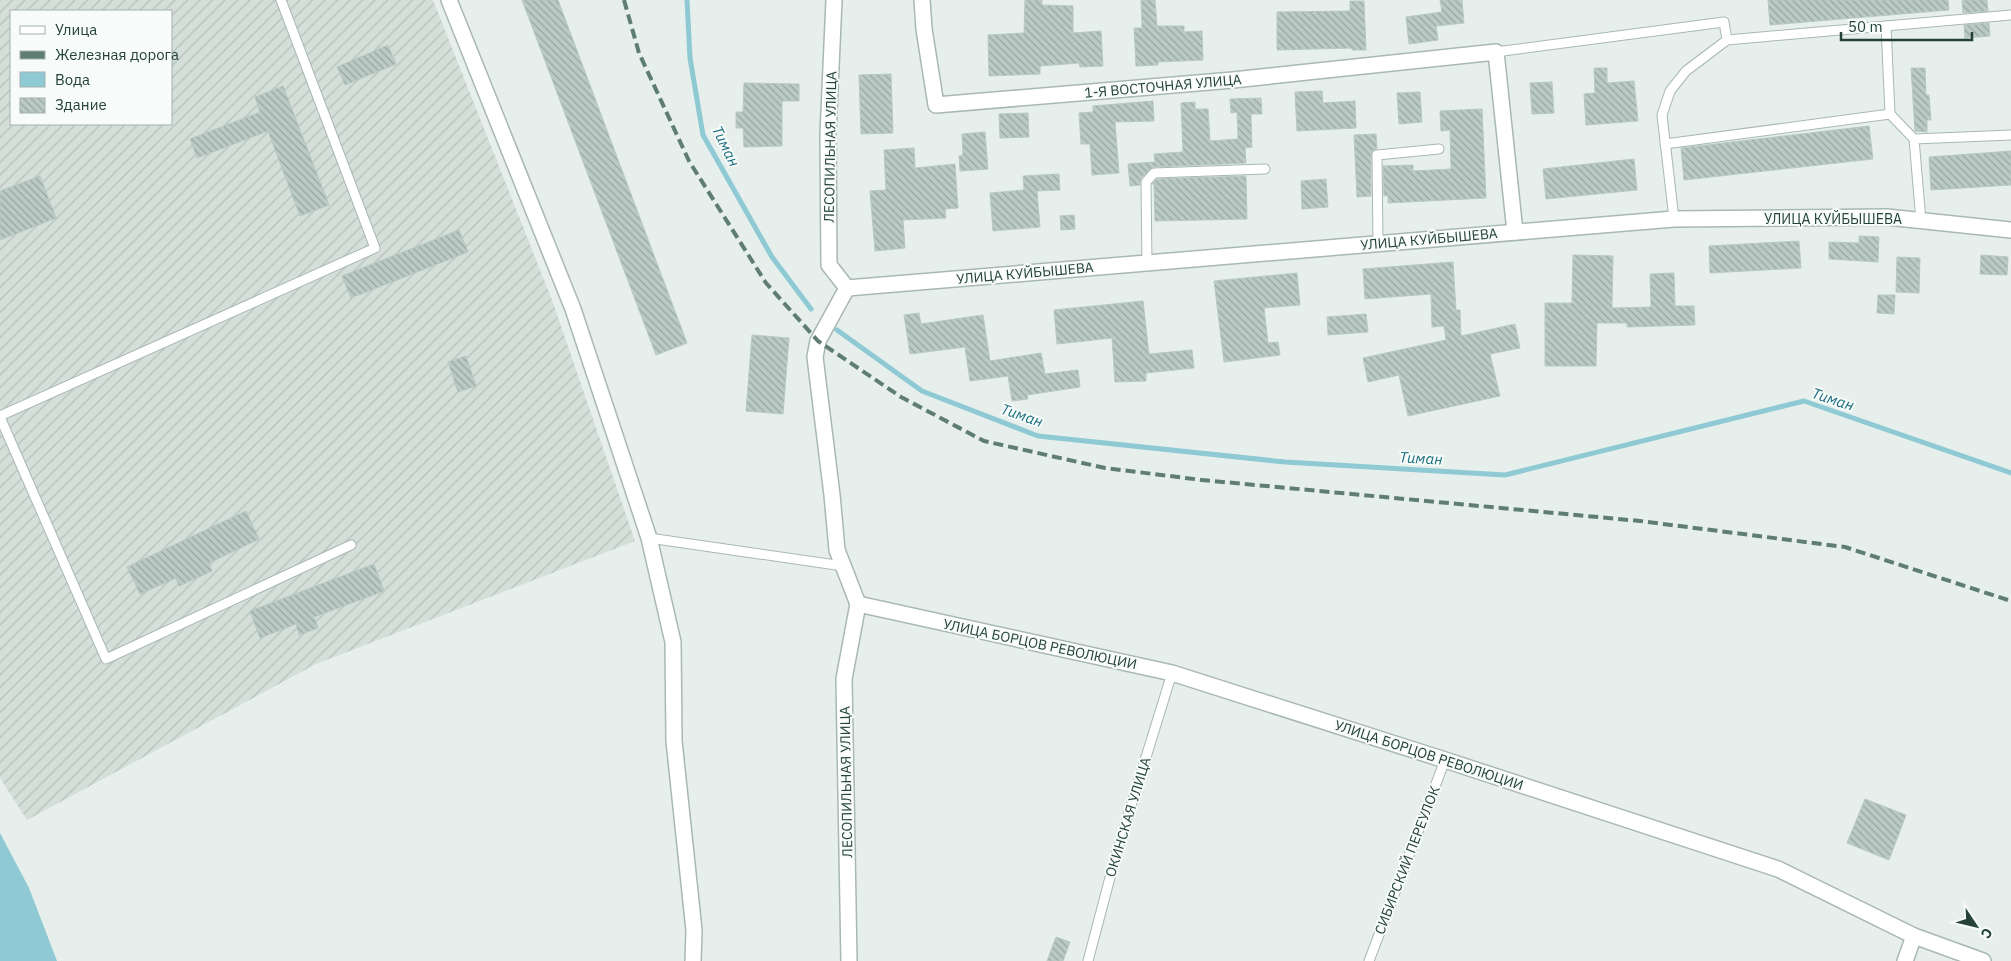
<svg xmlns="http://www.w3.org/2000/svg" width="2011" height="961" font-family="'IBM Plex Sans',sans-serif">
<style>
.industrial{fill:url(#industrial-furrows);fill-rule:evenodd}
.water{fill:#8ec9d4}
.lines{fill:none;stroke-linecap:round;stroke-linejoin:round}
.stream{stroke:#8ec9d4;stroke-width:5}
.building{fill:url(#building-back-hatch);stroke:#b8c9c2}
.lane-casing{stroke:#a8b8b2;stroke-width:11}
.street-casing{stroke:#a8b8b2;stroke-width:18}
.lane{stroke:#fff;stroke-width:9}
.street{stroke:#fff;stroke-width:15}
.rail{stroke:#5f7d75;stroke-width:4;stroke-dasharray:10 5;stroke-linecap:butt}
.labels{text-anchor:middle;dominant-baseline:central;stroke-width:4;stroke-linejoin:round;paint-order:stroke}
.street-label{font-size:14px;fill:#24423a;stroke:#f7fbf9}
.water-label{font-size:15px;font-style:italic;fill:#1c6f80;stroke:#f7fbf9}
</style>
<defs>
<pattern id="industrial-furrows" width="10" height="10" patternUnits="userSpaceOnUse" patternTransform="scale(1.25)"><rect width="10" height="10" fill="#d4dfda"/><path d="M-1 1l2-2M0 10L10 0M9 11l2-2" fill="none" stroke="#b6c1bc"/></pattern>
<pattern id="building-back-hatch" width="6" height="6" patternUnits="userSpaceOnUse" patternTransform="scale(1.25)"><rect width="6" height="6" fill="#bbcac4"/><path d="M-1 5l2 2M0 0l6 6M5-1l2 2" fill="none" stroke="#98a6a0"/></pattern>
</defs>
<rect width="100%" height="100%" fill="#e6efeb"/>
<path class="industrial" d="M0,0H433L552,300L635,541L316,664L27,820L0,778ZM11,11H171V124H11Z"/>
<polygon class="water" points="0,833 29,888 57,961 0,961"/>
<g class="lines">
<g class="stream">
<polyline points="687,0 690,58 703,135 772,257 811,309"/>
<polyline points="837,330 922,391 1038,436 1285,462 1505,475 1804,401 2011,473"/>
</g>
</g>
<g class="building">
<polygon points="522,0 558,0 687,343 656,355"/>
<polygon points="1025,0 1042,0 1042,5 1073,6 1073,33 1101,31 1103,66 1080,67 1079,63 1040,66 1040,74 989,76 988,35 1024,33"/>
<polygon points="1141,0 1155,0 1157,26 1184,26 1184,32 1202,31 1203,60 1158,62 1158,65 1136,66 1134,28 1142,28"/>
<polygon points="1440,0 1462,0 1464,23 1436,26 1438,40 1409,44 1406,17 1442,12"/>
<polygon points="1768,0 1948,0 1949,10 1770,25"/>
<polygon points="1962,0 1987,0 1988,11 1963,13"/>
<polygon points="1350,1 1364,1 1366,50 1352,50 1352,48 1277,50 1277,12 1350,11"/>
<polygon points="1989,23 1990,36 1965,38 1964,25"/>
<polygon points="388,45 396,64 345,85 337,67"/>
<polygon points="1594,68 1607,68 1607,83 1634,81 1638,121 1586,125 1584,94 1595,93"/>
<polygon points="1911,68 1925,68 1926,95 1929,95 1931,120 1927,120 1927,132 1915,131"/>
<polygon points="891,74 893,133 861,134 859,75"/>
<polygon points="1552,82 1554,113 1532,114 1530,83"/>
<polygon points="744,83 799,84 799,101 782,101 782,146 744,147 743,128 736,128 736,112 743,112"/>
<polygon points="283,86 329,205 300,216 268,131 197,158 190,139 260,112 255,97"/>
<polygon points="1322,91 1323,103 1355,101 1356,128 1297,131 1295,92"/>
<polygon points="1420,92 1422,122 1399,124 1397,93"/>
<polygon points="1261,98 1262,114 1251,114 1252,147 1245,148 1246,163 1153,167 1141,178 1140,185 1130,186 1128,164 1155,162 1154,154 1183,152 1181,103 1195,102 1195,109 1208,109 1210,141 1238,139 1237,112 1231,113 1230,99"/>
<polygon points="1153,101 1154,121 1115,122 1119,173 1092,175 1090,144 1081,144 1079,113 1093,112 1093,106"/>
<polygon points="1482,109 1486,198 1388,203 1388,195 1384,196 1383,166 1413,165 1413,171 1451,169 1450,130 1441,131 1440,111"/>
<polygon points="1028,113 1029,137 1000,138 999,114"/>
<polygon points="1869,126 1873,159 1684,180 1681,148"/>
<polygon points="985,132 988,169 960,171 959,156 963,155 962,134"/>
<polygon points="1376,134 1377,149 1373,150 1371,155 1371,196 1357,197 1354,135"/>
<polygon points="914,148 915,168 955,164 958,208 945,209 946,218 903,220 905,248 875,251 870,191 886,190 884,150"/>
<polygon points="2011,151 2011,185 1931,190 1929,157"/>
<polygon points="1634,159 1637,190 1546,199 1543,169"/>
<polygon points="1059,174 1060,190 1037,191 1040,227 993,231 990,193 1024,190 1023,176"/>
<polygon points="40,176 56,218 0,240 0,191"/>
<polygon points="1246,176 1247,219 1155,221 1154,184 1152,184 1157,179"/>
<polygon points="1326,179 1328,207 1302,209 1301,181"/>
<polygon points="1074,215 1075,229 1061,230 1060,216"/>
<polygon points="459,230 468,252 351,298 342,276"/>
<polygon points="1859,236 1879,237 1878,262 1829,259 1829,242 1859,243"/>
<polygon points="1799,241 1801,268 1710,273 1709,246"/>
<polygon points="1573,255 1613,256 1612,308 1651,307 1650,274 1674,273 1675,306 1694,306 1695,325 1627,327 1627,323 1597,323 1596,366 1545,366 1545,303 1572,303"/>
<polygon points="1981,255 2008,257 2007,275 1980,274"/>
<polygon points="1897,257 1920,258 1919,293 1896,292"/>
<polygon points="1453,262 1456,310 1460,310 1461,336 1515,324 1520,348 1490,354 1500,396 1408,416 1399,375 1368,382 1363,358 1446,340 1444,326 1432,327 1431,294 1365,299 1363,269"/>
<polygon points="1297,273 1300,305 1264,308 1268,343 1278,342 1280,355 1224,362 1214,281"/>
<polygon points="1878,295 1895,295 1894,314 1877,313"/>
<polygon points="1143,301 1149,354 1192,350 1194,368 1146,373 1146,381 1115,382 1112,338 1057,344 1054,310"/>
<polygon points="919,313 921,324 983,315 990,361 1041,353 1045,374 1078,370 1080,387 1027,395 1028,399 1012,401 1008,376 970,381 965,347 910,354 904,315"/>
<polygon points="1366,314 1368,332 1328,335 1327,317"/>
<polygon points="752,335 789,338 783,414 746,411"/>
<polygon points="466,356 476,386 458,392 448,362"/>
<polygon points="246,511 259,539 209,563 212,571 179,586 176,578 140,594 127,567"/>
<polygon points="374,564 384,591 314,617 318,628 299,635 296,624 260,638 250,611"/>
<polygon points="1865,799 1906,815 1889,860 1847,843"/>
<polygon points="1056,937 1070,942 1063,961 1047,961"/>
</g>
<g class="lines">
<defs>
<g id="lane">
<polyline points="1886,26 1890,114 1914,139"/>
<polyline points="1496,52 1724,22 1727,40"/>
<polyline points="1665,144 1890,114"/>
<polyline points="1674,219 1662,115 1670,91 1686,71 1727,40 2011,15"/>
<polyline points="1921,221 1914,139 2011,135"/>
<polyline points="1378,243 1377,155 1439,149"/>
<polyline points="1147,263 1146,182 1154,173 1265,169"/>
<polyline points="0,416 375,248 281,0"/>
<polyline points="0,417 106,659 351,545"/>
<polyline points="649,538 843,566"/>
<polyline points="1088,961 1117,851 1172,673"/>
<polyline points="1369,961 1445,760"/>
</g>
<g id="street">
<polyline points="449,0 573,309 649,538 673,642 674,741 694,930 693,961"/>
<polyline points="834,0 828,134 829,265 847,288"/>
<polyline points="922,0 924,29 936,105 1233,80 1496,52 1515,232"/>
<polyline points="847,288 1674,219 1887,217 2011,230"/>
<polyline points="847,288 818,341 815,357 832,495 837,550 858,604"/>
<polyline points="858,604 1172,673 1445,760 1778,869 1914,936 1983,961"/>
<polyline points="849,961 844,679 858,604"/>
<polyline points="1905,961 1914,936"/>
</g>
</defs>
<use href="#lane" class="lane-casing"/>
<use href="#street" class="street-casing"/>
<use href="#lane" class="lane"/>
<use href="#street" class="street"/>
<polyline class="rail" points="624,0 639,53 689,161 766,283 818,341 901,397 984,441 1105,468 1202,480 1640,521 1845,547 2011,601"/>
</g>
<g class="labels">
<g class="street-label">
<text transform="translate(1163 86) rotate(-5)">1-Я ВОСТОЧНАЯ УЛИЦА</text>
<text transform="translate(830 147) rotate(-89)">ЛЕСОПИЛЬНАЯ УЛИЦА</text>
<text x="1833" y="219">УЛИЦА КУЙБЫШЕВА</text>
<text transform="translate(1429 239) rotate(-5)">УЛИЦА КУЙБЫШЕВА</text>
<text transform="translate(1025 273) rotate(-5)">УЛИЦА КУЙБЫШЕВА</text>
<text transform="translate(1040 644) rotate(12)">УЛИЦА БОРЦОВ РЕВОЛЮЦИИ</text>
<text transform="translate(1429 755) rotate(18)">УЛИЦА БОРЦОВ РЕВОЛЮЦИИ</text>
<text transform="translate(846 782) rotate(-91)">ЛЕСОПИЛЬНАЯ УЛИЦА</text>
<text transform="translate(1128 817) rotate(-73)">ОКИНСКАЯ УЛИЦА</text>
<text transform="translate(1407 860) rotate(-69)">СИБИРСКИЙ ПЕРЕУЛОК</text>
</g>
<g class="water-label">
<text transform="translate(726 146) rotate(64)">Тиман</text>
<text transform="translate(1833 399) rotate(18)">Тиман</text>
<text transform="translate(1022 415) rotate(19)">Тиман</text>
<text transform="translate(1421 458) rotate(3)">Тиман</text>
</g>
</g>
<rect x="10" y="10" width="162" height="115" fill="#f7fbf9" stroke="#a3b1ad"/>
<rect x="20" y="26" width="25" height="8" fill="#ffffff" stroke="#a3b1ad"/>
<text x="55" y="35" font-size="15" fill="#24423a">Улица</text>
<rect x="20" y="51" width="25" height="8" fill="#5f7d75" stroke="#a3b1ad"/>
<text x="55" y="60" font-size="15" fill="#24423a">Железная дорога</text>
<rect x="20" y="72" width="25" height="15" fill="#8ec9d4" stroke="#a3b1ad"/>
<text x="55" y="85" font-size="15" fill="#24423a">Вода</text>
<rect x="20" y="98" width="25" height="15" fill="url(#building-back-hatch)" stroke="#a3b1ad"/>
<text x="55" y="110" font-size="15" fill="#24423a">Здание</text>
<g transform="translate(1976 926) rotate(125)" stroke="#f7fbf9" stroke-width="4" paint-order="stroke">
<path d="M0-4L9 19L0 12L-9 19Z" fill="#24423a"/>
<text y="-8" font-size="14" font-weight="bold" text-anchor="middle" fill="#24423a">С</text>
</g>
<path d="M1841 32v8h131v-8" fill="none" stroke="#24423a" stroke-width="2.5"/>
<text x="1848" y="32" font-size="15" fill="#24423a" stroke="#f7fbf9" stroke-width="4" paint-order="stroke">50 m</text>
</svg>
